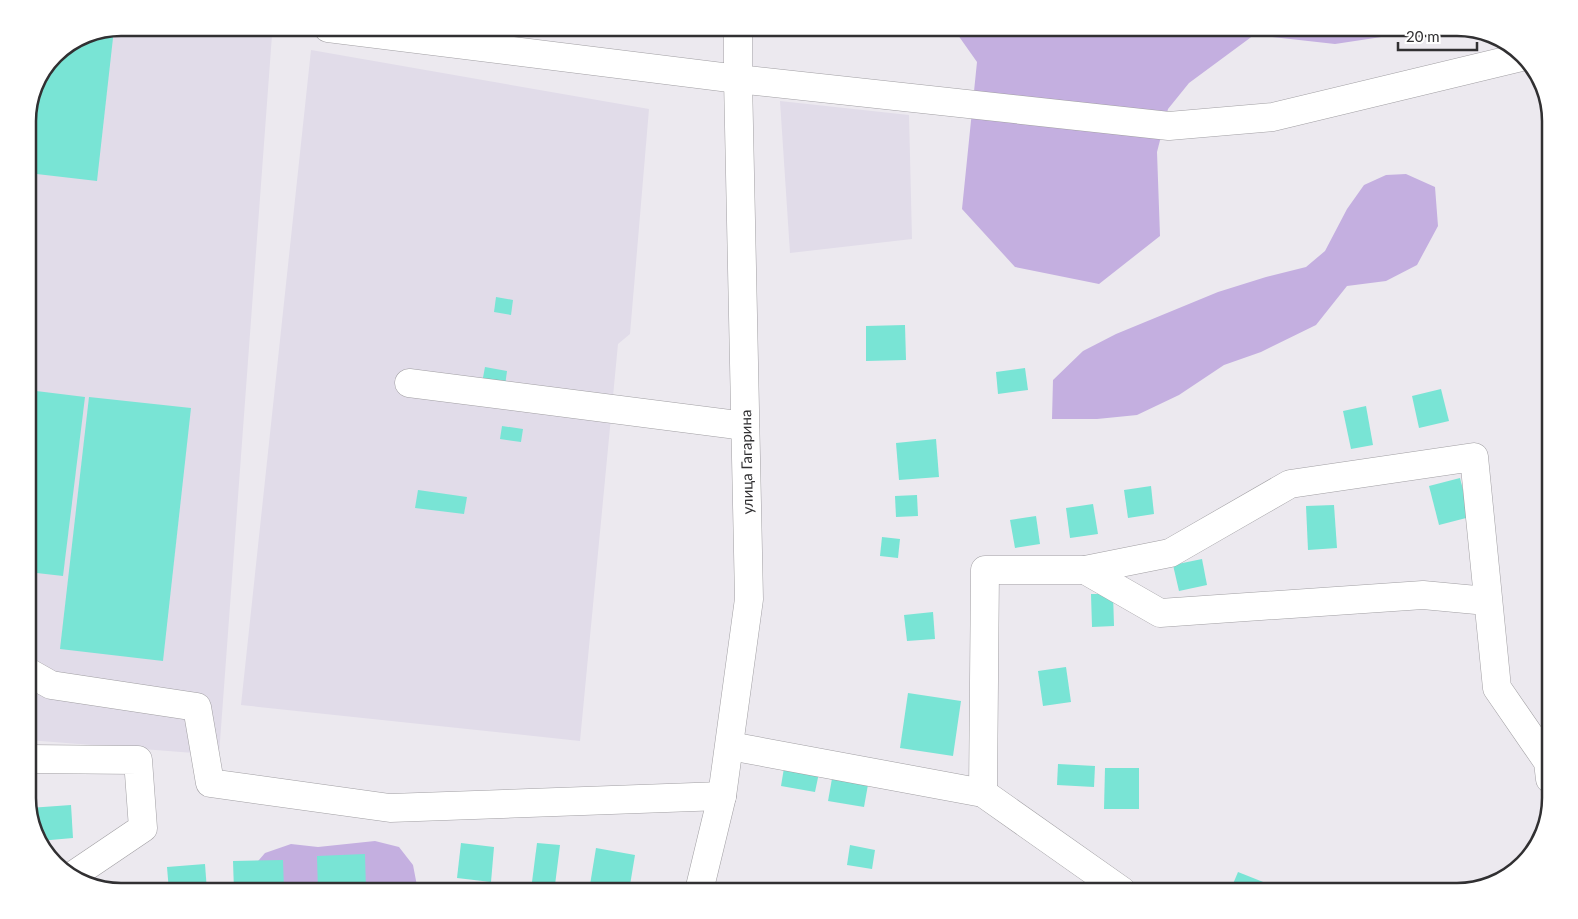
<svg xmlns="http://www.w3.org/2000/svg" width="1578" height="919" font-family="Lato,sans-serif">
<style>
.built{fill:#e1dce9}
.green{fill:#c4afe0}
.building{fill:#79e4d5}
.lines{fill:none;stroke-linecap:round;stroke-linejoin:round}
.minor-casing{stroke:#a19fa3;stroke-width:29}
.minor{stroke:#fff;stroke-width:28}
.labels{text-anchor:middle;dominant-baseline:central;stroke-width:4;stroke-linejoin:round;paint-order:stroke}
.street-label{font-size:15px;fill:#313032;stroke:#fff}
.rim{fill:none;stroke:#313032;stroke-width:2.5}
</style>
<rect width="100%" height="100%" fill="#ece9ef"/>
<g class="built">
<polygon points="121,28 216,28 217,32 272,35 219,755 28,740 28,115 55,55 85,35"/>
<polygon points="311,50 649,109 630,334 618,344 580,741 241,705"/>
<polygon points="780,101 909,115 912,239 790,253"/>
</g>
<g class="green">
<polygon points="953,28 1441,28 1335,44 1254,35 1189,83 1168,109 1157,152 1160,236 1099,284 1015,267 962,209 977,62"/>
<polygon points="1406,174 1435,187 1438,226 1417,265 1386,281 1347,286 1316,325 1261,352 1224,365 1179,395 1137,415 1097,419 1052,419 1053,380 1083,351 1116,334 1218,292 1266,277 1306,267 1325,251 1347,209 1364,185 1386,175"/>
<polygon points="375,841 399,847 413,865 418,891 244,891 245,876 265,853 291,844 318,847"/>
</g>
<g class="building">
<polygon points="114,29 97,181 28,173 28,115 55,55 85,35"/>
<polygon points="496,297 513,300 511,315 494,312"/>
<polygon points="905,325 906,360 866,361 866,326"/>
<polygon points="485,367 507,371 505,386 482,383"/>
<polygon points="1025,368 1028,390 998,394 996,372"/>
<polygon points="1441,389 1449,421 1419,428 1412,396"/>
<polygon points="28,390 85,397 63,576 28,572"/>
<polygon points="89,397 191,408 163,661 60,649"/>
<polygon points="1366,406 1373,445 1351,449 1343,411"/>
<polygon points="502,426 523,429 521,442 500,439"/>
<polygon points="936,439 939,477 899,480 896,443"/>
<polygon points="1460,478 1470,517 1439,525 1429,486"/>
<polygon points="1151,486 1154,514 1128,518 1124,490"/>
<polygon points="418,490 467,497 464,514 415,508"/>
<polygon points="917,495 918,516 896,517 895,496"/>
<polygon points="1093,504 1098,534 1070,538 1066,508"/>
<polygon points="1334,505 1337,548 1308,550 1306,506"/>
<polygon points="1036,516 1040,544 1015,548 1010,520"/>
<polygon points="882,537 900,539 898,558 880,556"/>
<polygon points="1202,559 1207,585 1179,591 1173,565"/>
<polygon points="1091,594 1113,594 1114,626 1092,627"/>
<polygon points="933,612 935,639 907,641 904,615"/>
<polygon points="1066,667 1071,702 1043,706 1038,671"/>
<polygon points="908,693 961,701 953,756 900,748"/>
<polygon points="785,762 820,768 815,792 781,786"/>
<polygon points="1058,764 1095,766 1094,787 1057,785"/>
<polygon points="1105,768 1139,768 1139,809 1104,809"/>
<polygon points="833,773 869,779 864,807 828,801"/>
<polygon points="71,805 73,838 39,841 29,808"/>
<polygon points="461,843 494,847 491,882 457,878"/>
<polygon points="537,843 560,845 555,885 532,882"/>
<polygon points="850,845 875,850 872,869 847,865"/>
<polygon points="596,848 635,855 629,891 589,891"/>
<polygon points="365,854 366,891 318,891 317,856"/>
<polygon points="283,860 284,891 234,891 233,861"/>
<polygon points="205,864 207,891 169,891 167,867"/>
<polygon points="1238,872 1286,891 1230,891"/>
</g>
<g class="lines">
<defs>
<g id="minor">
<polyline points="328,28 738,79 1169,126 1273,117 1522,57"/>
<polyline points="409,383 745,426"/>
<polyline points="1085,570 1160,613 1423,595 1487,601"/>
<polyline points="28,672 51,685 197,707 210,783 390,808 722,796"/>
<polyline points="730,746 983,793 1122,891"/>
<polyline points="28,759 138,760 143,828 72,876"/>
<polyline points="983,793 985,570 1085,570 1170,553 1290,484 1474,457 1497,688 1548,762 1550,779"/>
<polyline points="699,891 722,796 749,599 738,79 738,28"/>
</g>
</defs>
<use href="#minor" class="minor-casing"/>
<use href="#minor" class="minor"/>
</g>
<g class="labels">
<g class="street-label">
<text transform="translate(746 462) rotate(-91)">улица Гагарина</text>
</g>
</g>
<path d="M0 0H1578V919H0ZM121 36H1457A85 85 0 0 1 1542 121V798A85 85 0 0 1 1457 883H121A85 85 0 0 1 36 798V121A85 85 0 0 1 121 36Z" fill="#fff" fill-rule="evenodd"/>
<path class="rim" d="M121 36H1457A85 85 0 0 1 1542 121V798A85 85 0 0 1 1457 883H121A85 85 0 0 1 36 798V121A85 85 0 0 1 121 36Z"/>
<path d="M1398 42v8h79v-8" fill="none" stroke="#313032" stroke-width="2.5"/>
<text x="1406" y="42" font-size="15" fill="#313032" stroke="#ffffff" stroke-width="4" paint-order="stroke">20 m</text>
</svg>
